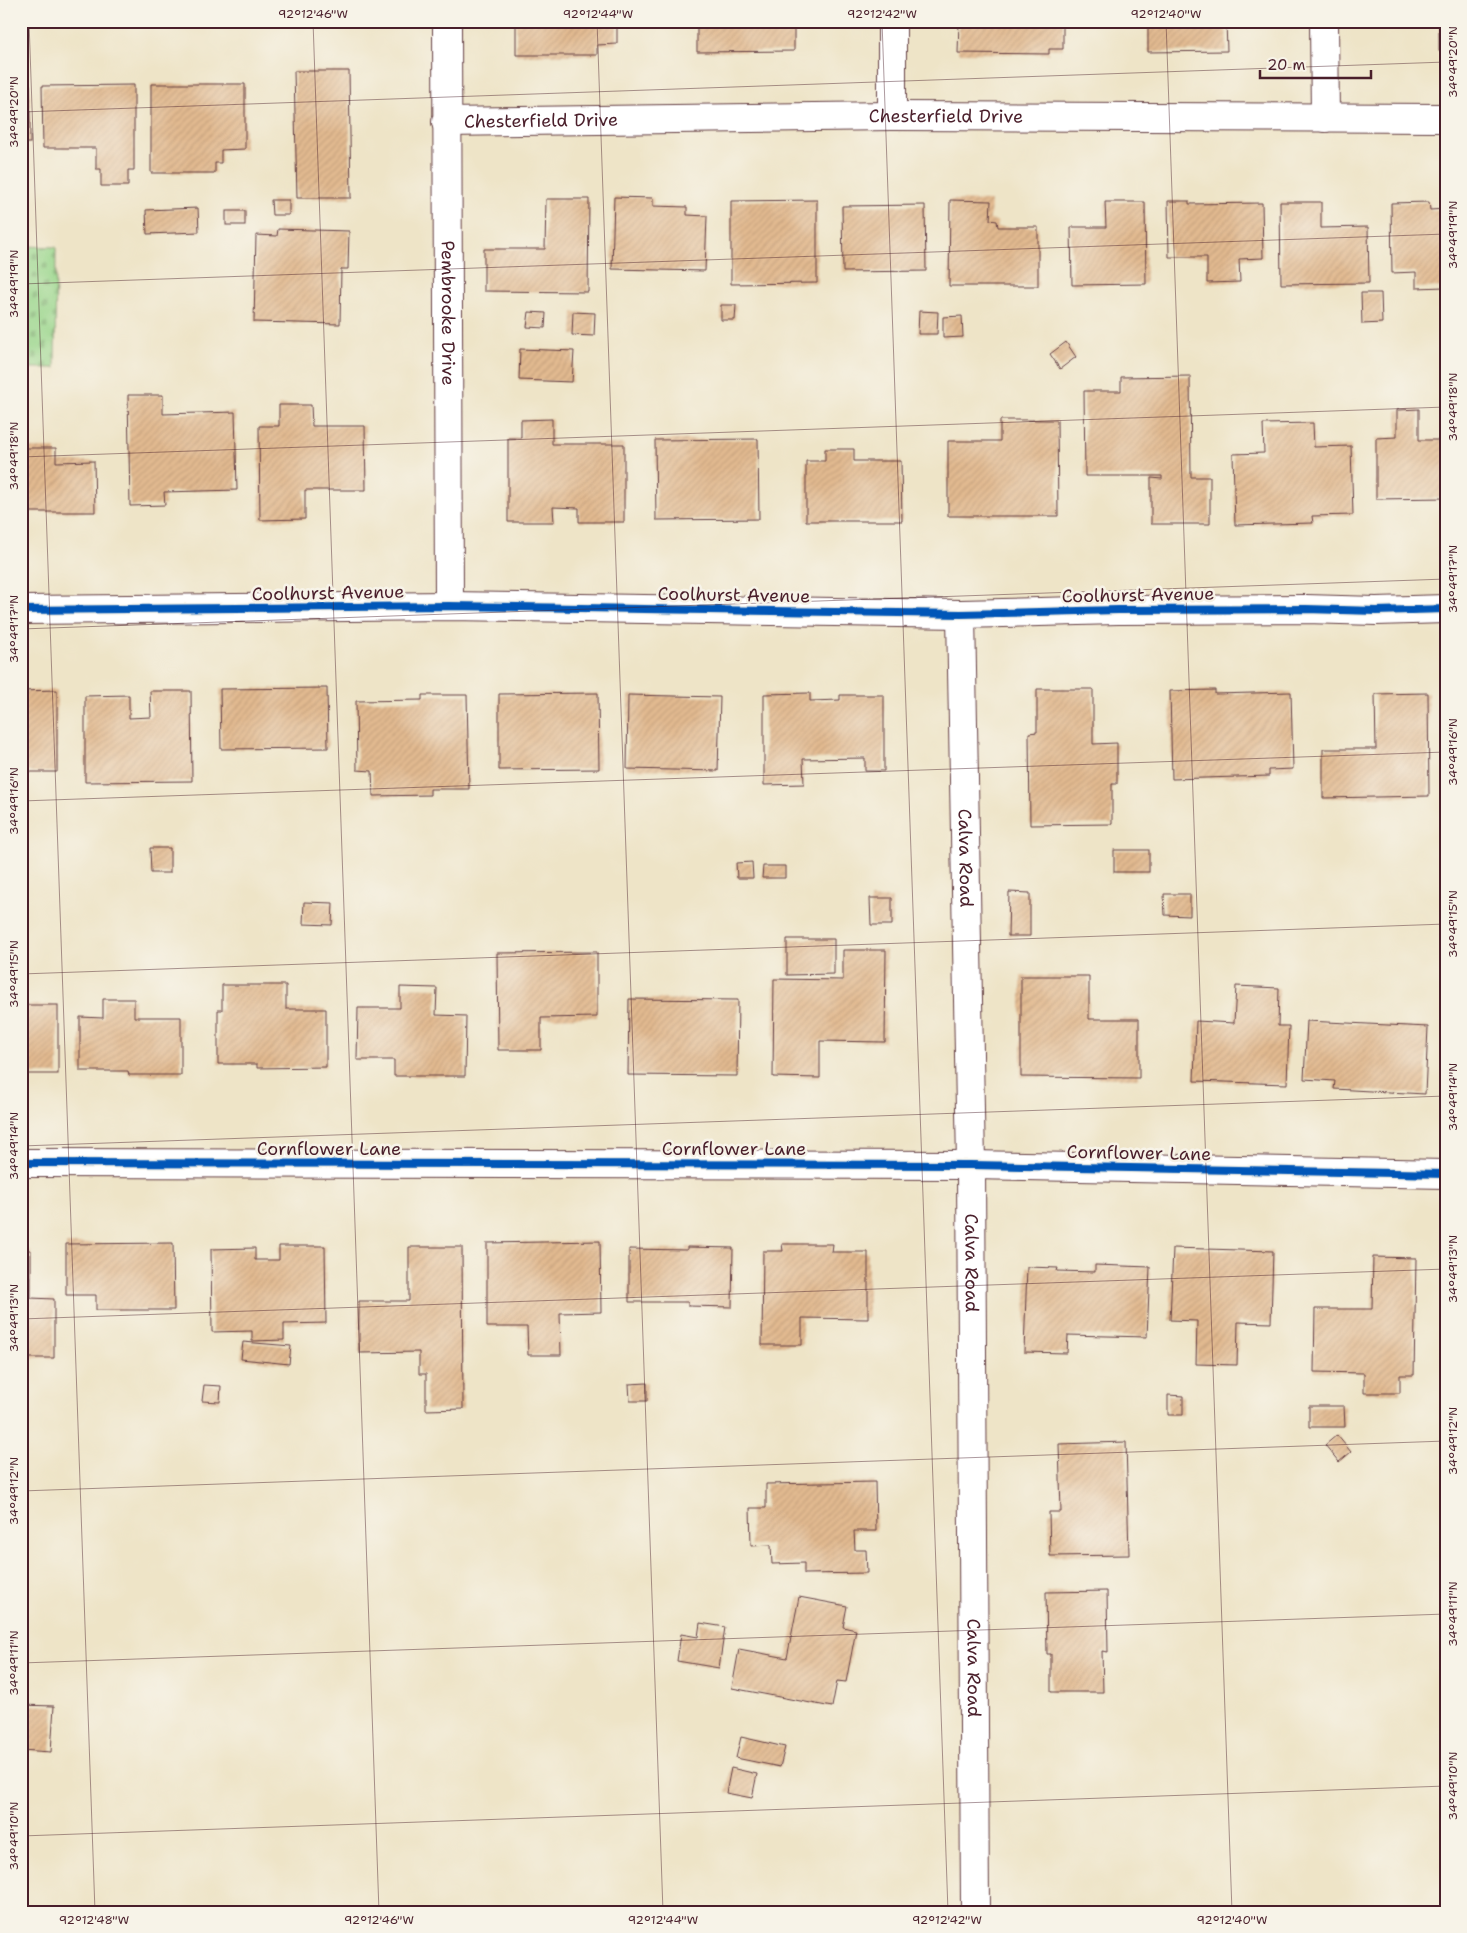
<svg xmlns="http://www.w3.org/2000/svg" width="1467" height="1933" font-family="'Shantell Sans',sans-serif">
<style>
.cemetery{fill:url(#cemetery-stones);stroke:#727a5b}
.building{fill:url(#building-hatch)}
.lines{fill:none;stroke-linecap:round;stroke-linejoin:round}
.street-casing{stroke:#633d42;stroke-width:30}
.street{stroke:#fff;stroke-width:28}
.cycleway-casing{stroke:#f7f3e8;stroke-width:11}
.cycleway{stroke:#0057b8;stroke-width:8}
.ticks{fill:none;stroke:#4a1f2b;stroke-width:1;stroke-opacity:0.45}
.labels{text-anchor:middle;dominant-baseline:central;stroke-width:5;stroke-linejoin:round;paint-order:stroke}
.street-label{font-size:18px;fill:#4a1f2b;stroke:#f7f3e8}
.neatline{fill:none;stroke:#4a1f2b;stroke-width:2}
.ticks-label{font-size:12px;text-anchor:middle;fill:#4a1f2b}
</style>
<defs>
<pattern id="cemetery-stones" width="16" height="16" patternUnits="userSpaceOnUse" patternTransform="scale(1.25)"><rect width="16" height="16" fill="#99d68b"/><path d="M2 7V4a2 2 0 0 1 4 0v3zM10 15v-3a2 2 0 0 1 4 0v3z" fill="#85b778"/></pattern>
<pattern id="building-hatch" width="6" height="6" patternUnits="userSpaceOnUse" patternTransform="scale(1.25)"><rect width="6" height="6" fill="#e2ba90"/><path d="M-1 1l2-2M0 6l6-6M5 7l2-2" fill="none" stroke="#c39f7c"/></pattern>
</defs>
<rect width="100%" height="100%" fill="#f7f3e8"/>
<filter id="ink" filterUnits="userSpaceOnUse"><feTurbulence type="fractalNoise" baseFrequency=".02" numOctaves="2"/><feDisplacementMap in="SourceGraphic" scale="10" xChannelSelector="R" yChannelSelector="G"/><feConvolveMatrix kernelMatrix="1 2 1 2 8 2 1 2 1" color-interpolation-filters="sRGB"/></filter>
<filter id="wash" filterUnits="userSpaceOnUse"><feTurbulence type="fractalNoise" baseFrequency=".0096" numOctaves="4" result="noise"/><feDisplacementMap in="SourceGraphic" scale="20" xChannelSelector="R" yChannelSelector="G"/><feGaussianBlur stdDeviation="1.12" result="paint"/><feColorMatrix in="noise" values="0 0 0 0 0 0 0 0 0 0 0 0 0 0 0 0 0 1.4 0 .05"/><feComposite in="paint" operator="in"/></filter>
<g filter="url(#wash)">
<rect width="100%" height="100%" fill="#eee4c7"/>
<polygon class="cemetery" points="21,246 56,247 55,368 21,368"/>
<g id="blocks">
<g class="building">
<polygon points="516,21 617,21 617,44 597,45 597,55 516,55"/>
<polygon points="697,21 794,21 794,51 697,52"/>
<polygon points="959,21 1063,21 1063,49 1049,49 1049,54 958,53"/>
<polygon points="1148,21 1226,21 1227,51 1148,52"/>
<rect x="1439" y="21" width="7" height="30"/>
<polygon points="294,71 349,71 351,198 297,198"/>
<polygon points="151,84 245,84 245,149 221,150 221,163 215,163 215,173 151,173"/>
<rect x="21" y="85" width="9" height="58"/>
<polygon points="134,85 134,170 128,170 128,186 101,186 101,169 96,169 96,148 43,148 42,86"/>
<polygon points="614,197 653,198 653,206 687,207 687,215 707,216 705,271 612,269"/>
<polygon points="546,199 589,199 588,292 484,291 484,249 545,249"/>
<polygon points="271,200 289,200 289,215 272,215"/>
<polygon points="817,200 817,283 731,284 731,201"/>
<polygon points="950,200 991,201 990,220 997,221 998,227 1038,227 1038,286 949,286"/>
<polygon points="1168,201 1189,201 1189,204 1262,203 1263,258 1239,259 1240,282 1207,283 1207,257 1169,257"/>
<polygon points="1105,202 1145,202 1146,284 1072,285 1071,227 1106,227"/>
<polygon points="1280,202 1321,202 1321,228 1368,227 1369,283 1281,284"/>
<polygon points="1429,202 1430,210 1446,209 1445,287 1416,288 1416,272 1392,273 1391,203"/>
<polygon points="925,205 926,271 843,272 842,206"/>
<polygon points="198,208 199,232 147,234 146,210"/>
<rect x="226" y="211" width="19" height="14"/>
<polygon points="278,229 349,231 348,269 341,269 340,324 254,322 256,235 277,236"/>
<polygon points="1361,293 1381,293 1382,323 1362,324"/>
<polygon points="721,305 736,305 735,320 721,320"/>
<polygon points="919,311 938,312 937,334 918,334"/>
<polygon points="529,312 546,313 545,328 527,327"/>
<polygon points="573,312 595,313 594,336 572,335"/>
<polygon points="962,316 963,337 943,338 943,317"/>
<polygon points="1066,342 1076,357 1060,369 1050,354"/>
<polygon points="520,349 574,351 572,382 519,380"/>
<polygon points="1190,376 1191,477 1210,477 1210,524 1151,524 1151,478 1162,479 1162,476 1085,476 1084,391 1121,391 1121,377"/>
<polygon points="128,395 163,395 163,414 235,412 237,490 164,492 165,505 130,506"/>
<polygon points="279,405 311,405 312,426 365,426 366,490 305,490 305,519 260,520 259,426 279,426"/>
<polygon points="1419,409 1419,440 1446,440 1446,498 1376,499 1376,438 1397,437 1397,410"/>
<polygon points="552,419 552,444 624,444 624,522 579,522 579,508 553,507 554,522 508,522 508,438 521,438 521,420"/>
<polygon points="1000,420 1057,420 1058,516 948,516 948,441 1000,441"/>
<polygon points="1313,423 1314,447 1351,446 1353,515 1312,516 1313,523 1235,525 1233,454 1264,453 1263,424"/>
<polygon points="758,439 759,519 656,520 655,440"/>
<polygon points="23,448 56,448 56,462 94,461 95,512 21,512"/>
<polygon points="825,449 854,449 854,461 901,461 902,521 806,521 806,461 825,461"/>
<polygon points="327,688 328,748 221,749 220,689"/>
<polygon points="1037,689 1093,689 1093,744 1117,743 1117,784 1112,784 1112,824 1030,825 1029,733 1037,732"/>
<polygon points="57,690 57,772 21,772 21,691"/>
<polygon points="1215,690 1215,694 1291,692 1293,769 1269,770 1269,776 1172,779 1170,691"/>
<polygon points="150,691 191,691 192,781 85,782 85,696 129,695 129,718 151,717"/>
<polygon points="598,693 599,769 499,770 499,694"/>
<polygon points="810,693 810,701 840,700 840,695 884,695 884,771 865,771 865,758 803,759 804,784 764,785 764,694"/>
<polygon points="1428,693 1429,796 1323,798 1323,749 1376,749 1375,694"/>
<polygon points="422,695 467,695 469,789 430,789 430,795 373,796 372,771 357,770 356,701 422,700"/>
<polygon points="628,695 720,697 718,771 627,769"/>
<polygon points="150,848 170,848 170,873 151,873"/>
<rect x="1114" y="850" width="35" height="22"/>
<polygon points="752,862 753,878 737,878 736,863"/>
<polygon points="763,866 785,866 785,878 762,878"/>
<polygon points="1009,892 1030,893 1030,936 1008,936"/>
<polygon points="1164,894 1190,894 1190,916 1165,915"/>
<polygon points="870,898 892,898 892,925 871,925"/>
<polygon points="304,902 333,903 332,925 303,924"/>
<polygon points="787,939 834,939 834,974 787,975"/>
<polygon points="843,950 886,950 885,1042 820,1041 820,1078 773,1077 774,979 843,980"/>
<polygon points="597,952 597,1017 541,1018 541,1050 498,1050 497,953"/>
<polygon points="1021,976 1089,976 1089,1019 1139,1019 1139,1078 1021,1077"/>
<polygon points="222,985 286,985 286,1009 326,1009 326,1067 257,1068 257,1064 218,1064 218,1010 222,1010"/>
<polygon points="1236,986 1279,988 1278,1026 1289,1026 1287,1084 1194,1081 1196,1021 1234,1023"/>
<polygon points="400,987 437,988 436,1015 466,1016 465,1076 394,1076 394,1060 357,1060 358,1008 400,1008"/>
<polygon points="103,999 134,999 134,1017 181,1017 181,1075 129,1075 128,1071 80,1071 80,1017 103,1018"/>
<polygon points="629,999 738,1000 737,1076 628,1075"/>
<rect x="21" y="1005" width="37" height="69"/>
<polygon points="1307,1021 1428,1027 1425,1094 1334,1089 1335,1081 1304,1079"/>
<polygon points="600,1241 601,1312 560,1313 561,1355 528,1355 527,1327 487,1327 487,1243"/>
<polygon points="173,1243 174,1310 96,1310 96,1295 66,1295 66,1244"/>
<polygon points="782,1244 833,1244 832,1252 868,1252 868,1319 802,1318 802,1345 762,1345 763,1251 783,1251"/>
<polygon points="279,1246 325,1246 326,1323 284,1324 284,1340 252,1341 252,1331 212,1332 211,1249 255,1248 255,1260 279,1260"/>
<polygon points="409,1247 462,1247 463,1409 426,1410 426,1374 419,1374 419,1352 359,1353 359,1301 409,1301"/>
<polygon points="687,1247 733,1248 732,1307 688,1306 688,1302 629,1302 629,1249 687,1250"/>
<polygon points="1173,1248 1273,1251 1271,1323 1238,1322 1237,1365 1196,1364 1197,1321 1170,1320"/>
<polygon points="21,1250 31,1250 31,1298 54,1299 54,1358 21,1358"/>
<polygon points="1373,1257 1416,1258 1414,1375 1400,1375 1400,1393 1364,1393 1364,1373 1314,1372 1315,1309 1372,1309"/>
<polygon points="1095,1265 1150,1267 1147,1337 1068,1335 1067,1353 1024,1352 1027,1267 1058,1268 1057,1271 1095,1272"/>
<polygon points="1444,1305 1446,1305 1446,1349 1441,1348"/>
<polygon points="243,1342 291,1346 289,1364 241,1359"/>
<polygon points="647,1383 647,1401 630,1401 629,1384"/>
<polygon points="204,1385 221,1386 220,1402 202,1401"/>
<polygon points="1168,1395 1183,1396 1183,1415 1168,1415"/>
<polygon points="1309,1406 1344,1406 1345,1427 1309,1427"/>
<polygon points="1337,1435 1351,1452 1339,1462 1325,1445"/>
<polygon points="1126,1442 1129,1555 1050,1556 1049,1512 1061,1512 1059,1444"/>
<polygon points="875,1482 876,1531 854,1531 855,1550 866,1550 867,1573 804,1574 804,1563 772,1564 771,1545 751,1546 750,1508 766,1508 766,1484"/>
<polygon points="1107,1591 1108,1652 1102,1651 1103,1692 1051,1692 1051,1654 1047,1654 1046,1592"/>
<polygon points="799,1597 847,1606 843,1627 856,1630 846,1682 837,1681 832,1707 732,1688 739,1649 787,1658"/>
<polygon points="700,1623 725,1627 719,1668 677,1661 681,1634 698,1637"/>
<polygon points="21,1705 54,1706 51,1752 21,1750"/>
<polygon points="741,1737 785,1747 780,1767 736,1758"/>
<polygon points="731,1768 757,1774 752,1798 726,1793"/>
</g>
</g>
</g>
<g filter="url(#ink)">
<use href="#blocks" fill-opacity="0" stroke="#633d42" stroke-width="1"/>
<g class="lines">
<defs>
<g id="street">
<path id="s1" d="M447,21L449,606"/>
<polyline points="892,21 892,116"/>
<polyline points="1324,21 1325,118"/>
<path id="s2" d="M446,122L892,116L1446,118"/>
<polyline points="21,610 449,606 961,614 1118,610 1306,609 1376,611 1446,609"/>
<path id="s3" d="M961,614L971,1165L975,1912"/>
<polyline points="21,1163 971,1165 1446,1174"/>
</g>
</defs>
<use href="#street" class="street-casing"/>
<use href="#street" class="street"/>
<defs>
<g id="cycleway">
<polyline points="21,610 449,606 961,614 1118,610 1306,609 1376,611 1446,609"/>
<polyline points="21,1163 971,1165 1446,1174"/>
</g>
</defs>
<use href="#cycleway" class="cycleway-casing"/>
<use href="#cycleway" class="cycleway"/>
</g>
</g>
<path class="ticks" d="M29,21L95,1912M313,21L379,1912M597,21L663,1912M882,21L948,1912M1166,21L1232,1912M21,112L1446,62M21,284L1446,234M21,457L1446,407M21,629L1446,579M21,801L1446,752M21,974L1446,924M21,1146L1446,1096M21,1319L1446,1269M21,1491L1446,1441M21,1663L1446,1614M21,1836L1446,1786"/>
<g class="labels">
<g class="street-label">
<text stroke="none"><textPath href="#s2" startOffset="500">Chesterfield Drive</textPath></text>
<text stroke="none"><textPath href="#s2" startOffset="95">Chesterfield Drive</textPath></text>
<text stroke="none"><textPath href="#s1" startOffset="292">Pembrooke Drive</textPath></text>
<text transform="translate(328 593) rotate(-1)">Coolhurst Avenue</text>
<text transform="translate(734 595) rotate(1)">Coolhurst Avenue</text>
<text transform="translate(1138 595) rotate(-1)">Coolhurst Avenue</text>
<text stroke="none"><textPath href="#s3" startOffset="244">Calva Road</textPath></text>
<text x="329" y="1149">Cornflower Lane</text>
<text x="734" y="1149">Cornflower Lane</text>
<text transform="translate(1139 1153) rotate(1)">Cornflower Lane</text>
<text stroke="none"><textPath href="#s3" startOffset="649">Calva Road</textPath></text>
<text stroke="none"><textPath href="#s3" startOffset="1054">Calva Road</textPath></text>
</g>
</g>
<rect width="1467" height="1933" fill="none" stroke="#f7f3e8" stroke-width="55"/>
<path d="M1260 70v8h111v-8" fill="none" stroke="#4a1f2b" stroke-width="2.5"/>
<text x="1267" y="70" font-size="15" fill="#4a1f2b" stroke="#f7f3e8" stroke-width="4" paint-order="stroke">20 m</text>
<rect x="28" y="28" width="1412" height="1878" class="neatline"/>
<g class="ticks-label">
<text x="313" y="18">92°12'46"W</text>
<text x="598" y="18">92°12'44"W</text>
<text x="882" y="18">92°12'42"W</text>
<text x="1166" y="18">92°12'40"W</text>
<text transform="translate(1453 62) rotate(-90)" y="4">34°49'20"N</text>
<text transform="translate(14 112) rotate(-90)" y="4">34°49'20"N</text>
<text transform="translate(1453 235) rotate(-90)" y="4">34°49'19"N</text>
<text transform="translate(14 284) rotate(-90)" y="4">34°49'19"N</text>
<text transform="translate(1453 407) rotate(-90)" y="4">34°49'18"N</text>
<text transform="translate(14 456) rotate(-90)" y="4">34°49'18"N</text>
<text transform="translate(1453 579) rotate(-90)" y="4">34°49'17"N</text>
<text transform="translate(14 629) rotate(-90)" y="4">34°49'17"N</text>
<text transform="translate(1453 752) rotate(-90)" y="4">34°49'16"N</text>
<text transform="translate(14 801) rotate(-90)" y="4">34°49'16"N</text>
<text transform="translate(1453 924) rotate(-90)" y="4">34°49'15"N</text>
<text transform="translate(14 974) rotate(-90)" y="4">34°49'15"N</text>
<text transform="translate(1453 1097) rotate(-90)" y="4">34°49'14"N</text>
<text transform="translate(14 1146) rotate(-90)" y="4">34°49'14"N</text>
<text transform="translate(1453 1269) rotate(-90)" y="4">34°49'13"N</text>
<text transform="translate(14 1318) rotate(-90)" y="4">34°49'13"N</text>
<text transform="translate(1453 1441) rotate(-90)" y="4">34°49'12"N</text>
<text transform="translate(14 1491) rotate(-90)" y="4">34°49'12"N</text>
<text transform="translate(1453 1614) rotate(-90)" y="4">34°49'11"N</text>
<text transform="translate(14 1663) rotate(-90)" y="4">34°49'11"N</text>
<text transform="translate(1453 1786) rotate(-90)" y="4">34°49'10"N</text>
<text transform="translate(14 1836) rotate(-90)" y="4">34°49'10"N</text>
<text x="94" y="1924">92°12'48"W</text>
<text x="379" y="1924">92°12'46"W</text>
<text x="663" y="1924">92°12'44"W</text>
<text x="947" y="1924">92°12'42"W</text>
<text x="1232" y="1924">92°12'40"W</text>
</g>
</svg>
